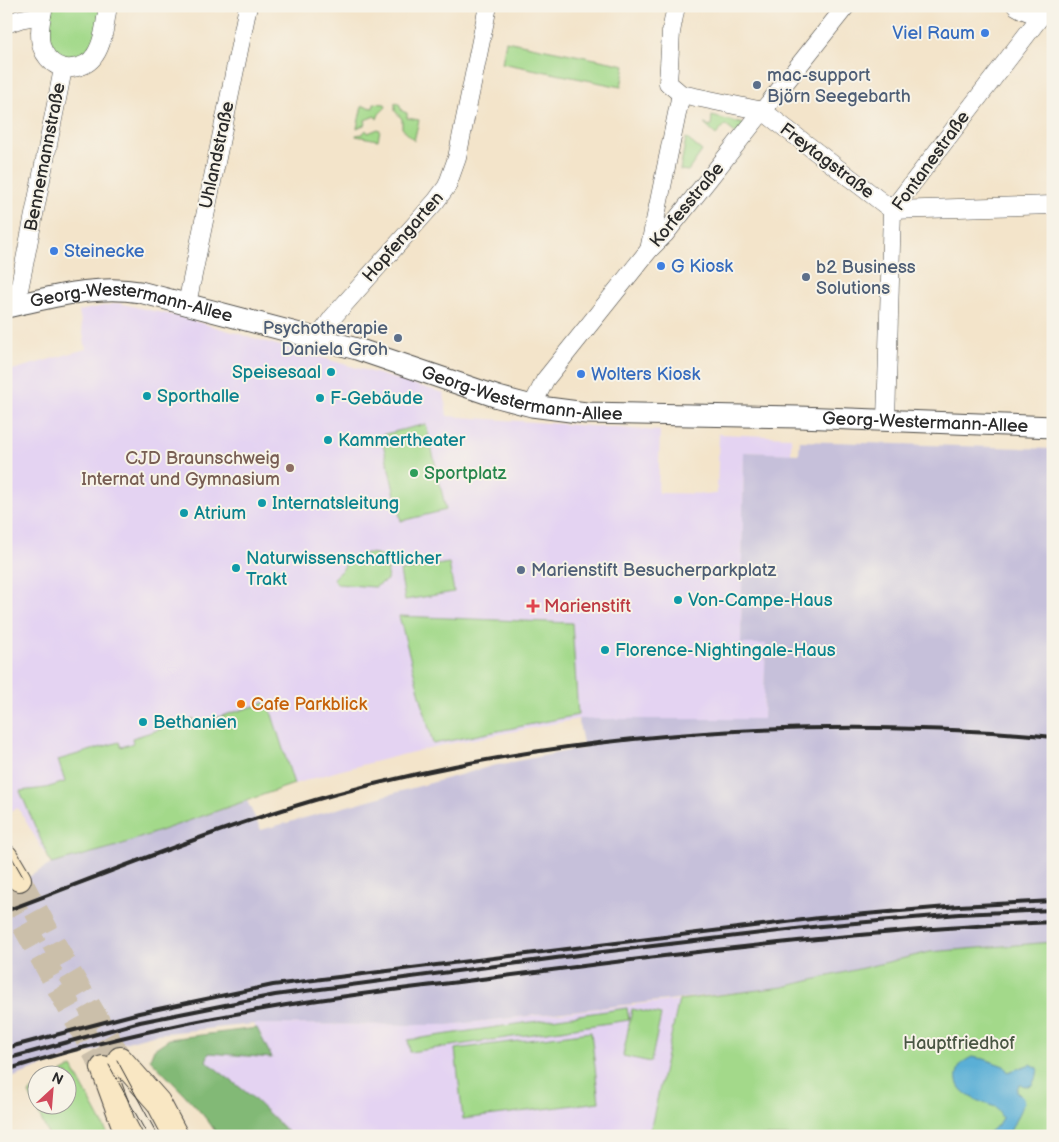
<svg xmlns="http://www.w3.org/2000/svg" width="1059" height="1142" font-family="'Balsamiq Sans',sans-serif">
<style>
.built{fill:#e4d3f2}
.industrial{fill:#c6c0da}
.green{fill:#a3d98a;stroke:#67825a}
.forest{fill:#82b976;stroke:#567250}
.water{fill:#5aafd6;stroke:#426d80}
.lines{fill:none;stroke-linecap:round;stroke-linejoin:round}
.secondary-tunnel{stroke:#cbbfaa;stroke-width:24;stroke-dasharray:24 12;stroke-linecap:butt}
.minor-casing{stroke:#494743;stroke-width:19}
.tertiary-casing{stroke:#494743;stroke-width:23}
.secondary-casing{stroke:#494743;stroke-width:26}
.minor{stroke:#fff;stroke-width:18}
.tertiary{stroke:#fff;stroke-width:21}
.secondary{stroke:#f9e7c3;stroke-width:24}
.tram{stroke:#2b2b2b;stroke-width:1}
.rail{stroke:#2b2b2b;stroke-width:4}
.shop-dot{fill:#3f7fe0;stroke:#f7f3e8;stroke-width:2}
.service-dot{fill:#5c6f8a;stroke:#f7f3e8;stroke-width:2}
.culture-dot{fill:#0f9aa8;stroke:#f7f3e8;stroke-width:2}
.education-dot{fill:#8d6e63;stroke:#f7f3e8;stroke-width:2}
.leisure-dot{fill:#2e9e5b;stroke:#f7f3e8;stroke-width:2}
.health-dot{fill:#e0444e;stroke:#f7f3e8;stroke-width:2}
.food-dot{fill:#e8710a;stroke:#f7f3e8;stroke-width:2}
.labels{text-anchor:middle;dominant-baseline:central;stroke-width:4;stroke-linejoin:round;paint-order:stroke}
.shop-label{font-size:18px;fill:#366cbe;stroke:#f7f3e8;text-anchor:start}
.service-label{font-size:18px;fill:#4e5e75;stroke:#f7f3e8;text-anchor:start}
.street-label{font-size:18px;fill:#2b2b2b;stroke:#f7f3e8}
.culture-label{font-size:18px;fill:#0d838f;stroke:#f7f3e8;text-anchor:start}
.education-label{font-size:18px;fill:#785e54;stroke:#f7f3e8;text-anchor:end}
.leisure-label{font-size:18px;fill:#27864d;stroke:#f7f3e8;text-anchor:start}
.health-label{font-size:18px;fill:#be3a42;stroke:#f7f3e8;text-anchor:start}
.food-label{font-size:18px;fill:#c56008;stroke:#f7f3e8;text-anchor:start}
.park-label{font-size:18px;fill:#495643;stroke:#f7f3e8}
</style>
<rect width="100%" height="100%" fill="#f7f3e8"/>
<filter id="ink" filterUnits="userSpaceOnUse"><feTurbulence type="fractalNoise" baseFrequency=".02" numOctaves="2"/><feDisplacementMap in="SourceGraphic" scale="10" xChannelSelector="R" yChannelSelector="G"/><feConvolveMatrix kernelMatrix="1 2 1 2 8 2 1 2 1" color-interpolation-filters="sRGB"/></filter>
<filter id="wash" filterUnits="userSpaceOnUse"><feTurbulence type="fractalNoise" baseFrequency=".0096" numOctaves="4" result="noise"/><feDisplacementMap in="SourceGraphic" scale="20" xChannelSelector="R" yChannelSelector="G"/><feGaussianBlur stdDeviation="1.12" result="paint"/><feColorMatrix in="noise" values="0 0 0 0 0 0 0 0 0 0 0 0 0 0 0 0 0 1.4 0 .05"/><feComposite in="paint" operator="in"/></filter>
<g filter="url(#wash)">
<rect width="100%" height="100%" fill="#f3e4ca"/>
<g class="built">
<polygon points="118,303 177,316 444,393 447,416 660,431 658,493 717,494 719,434 791,437 791,454 744,452 741,643 766,644 763,719 578,719 433,747 338,771 294,784 114,847 51,864 18,808 10,811 6,805 6,362 9,371 86,349 79,311"/>
<polygon points="679,1000 649,1136 292,1136 251,1096 206,1061 209,1053 272,1058 254,1024 448,1025"/>
</g>
<polygon class="industrial" points="800,441 1053,449 1053,942 930,952 783,987 448,1025 254,1024 156,1034 51,1063 6,1080 6,890 51,864 114,847 247,801 261,830 492,766 584,748 578,719 763,719 766,644 741,644 744,452 799,454"/>
<g class="green">
<polygon points="44,6 108,6 96,54 55,66 41,24"/>
<polygon points="506,41 625,65 621,87 502,63"/>
<polygon points="374,103 385,104 386,107 379,114 377,119 375,116 365,120 366,124 357,128 362,106 373,108"/>
<polygon points="395,103 399,104 402,111 407,113 407,118 419,120 414,141 402,128 402,119 395,111"/>
<polygon points="712,116 747,125 739,136 725,125 716,135 704,124 711,126"/>
<polygon points="378,129 380,130 378,140 356,136 356,135 362,134 366,130 368,133"/>
<polygon points="686,138 702,151 688,171 680,170"/>
<polygon points="426,424 446,510 401,521 381,435"/>
<polygon points="367,553 377,554 384,558 388,570 387,580 375,587 337,584 333,578 343,569 346,563 355,558"/>
<polygon points="449,563 454,592 405,600 400,571"/>
<polygon points="399,616 572,623 578,715 433,744"/>
<polygon points="268,702 294,784 114,847 51,864 20,791 46,788 65,782 58,760 119,742 121,747 133,743 132,738 194,719 197,727 216,721 215,718"/>
<polygon points="1053,942 1053,1136 649,1136 679,1000 783,987 930,952"/>
<polygon points="627,1008 629,1020 410,1052 408,1040"/>
<polygon points="632,1009 661,1015 651,1062 623,1056"/>
<polygon points="591,1032 599,1102 463,1119 455,1049"/>
<polygon points="72,1067 109,1136 49,1136 29,1093 37,1088 38,1104 68,1104 68,1074 59,1074"/>
</g>
<path class="forest" d="M257,1028L272,1058L209,1053L206,1061L251,1096L292,1136H217C215,1123 162,1072 150,1059L154,1049L169,1039Z"/>
<path class="water" d="M972,1057L984,1059L1004,1066L1008,1072L1031,1064L1038,1068L1037,1075L1032,1085L1027,1086L1020,1085L1017,1088V1092L1022,1097L1024,1102L1008,1136H987L986,1134L997,1126L1002,1118L996,1107C982,1103 953,1094 957,1074C959,1065 963,1061 972,1057Z"/>
</g>
<g filter="url(#ink)">
<g class="lines">
<g class="secondary-tunnel">
<polyline points="19,879 69,972 120,1059"/>
<polyline points="6,893 103,1068"/>
</g>
<defs>
<g id="minor">
<path d="M44,6C42,15 40,24 40,33C39,52 52,70 72,68C81,67 90,63 95,55C104,42 105,22 108,6"/>
<polyline points="676,6 671,32 668,83 681,94 763,111 892,210"/>
<path d="M1016,6C1027,13 1037,16 1050,15"/>
<polyline points="6,24 20,19 42,15"/>
<polyline points="892,210 1053,205"/>
<polyline points="649,250 681,94"/>
<polyline points="187,304 248,6"/>
<polyline points="16,305 63,69"/>
<polyline points="318,338 333,317 436,201 447,186 457,158 488,6"/>
<polyline points="532,406 545,380 649,250 665,234 846,6"/>
<polyline points="886,421 892,210 1041,16"/>
</g>
<g id="tertiary">
<path id="s1" d="M6,307C50,298 96,284 140,292L357,349L498,397L532,406L586,413L799,417L1053,427"/>
</g>
<g id="secondary">
<polyline points="6,857 19,879"/>
<polyline points="120,1059 158,1102 176,1136"/>
<polyline points="103,1068 123,1123 130,1136"/>
</g>
</defs>
<use href="#minor" class="minor-casing"/>
<use href="#tertiary" class="tertiary-casing"/>
<use href="#secondary" class="secondary-casing"/>
<use href="#minor" class="minor"/>
<use href="#tertiary" class="tertiary"/>
<use href="#secondary" class="secondary"/>
<g class="tram">
<polyline points="6,847 23,877"/>
<polyline points="6,881 9,885"/>
<polyline points="117,1060 158,1136"/>
<polyline points="109,1065 148,1136"/>
</g>
<g class="rail">
<path d="M6,911C115,870 224,825 336,794C515,745 696,726 880,728C938,729 996,731 1053,737"/>
<polyline points="6,1048 139,1013 273,985 819,918 959,906 1053,901"/>
<polyline points="6,1059 140,1022 275,995 594,953 821,926 959,914 1053,910"/>
<path d="M6,1070C94,1042 184,1022 275,1007C349,994 423,987 497,977C681,953 867,930 1053,922"/>
</g>
</g>
</g>
<g class="shop-dot">
<circle cx="985" cy="33" r="5"/>
<circle cx="54" cy="251" r="5"/>
<circle cx="661" cy="266" r="5"/>
<circle cx="581" cy="374" r="5"/>
</g>
<g class="service-dot">
<circle cx="757" cy="85" r="5"/>
<circle cx="806" cy="277" r="5"/>
<circle cx="398" cy="338" r="5"/>
<circle cx="521" cy="570" r="5"/>
</g>
<g class="culture-dot">
<circle cx="331" cy="372" r="5"/>
<circle cx="147" cy="396" r="5"/>
<circle cx="320" cy="398" r="5"/>
<circle cx="328" cy="440" r="5"/>
<circle cx="262" cy="503" r="5"/>
<circle cx="184" cy="513" r="5"/>
<circle cx="236" cy="568" r="5"/>
<circle cx="678" cy="600" r="5"/>
<circle cx="605" cy="650" r="5"/>
<circle cx="143" cy="722" r="5"/>
</g>
<circle class="education-dot" cx="290" cy="468" r="5"/>
<circle class="leisure-dot" cx="414" cy="473" r="5"/>
<path class="health-dot" d="M530.5 598.5h5v5h5v5h-5v5h-5v-5h-5v-5h5z"/>
<circle class="food-dot" cx="241" cy="704" r="5"/>
<g class="labels">
<g class="shop-label">
<text x="975" y="33" text-anchor="end">Viel Raum</text>
<text x="64" y="251">Steinecke</text>
<text x="671" y="266">G Kiosk</text>
<text x="591" y="374">Wolters Kiosk</text>
</g>
<g class="service-label">
<text x="767" y="75">mac-support<tspan x="767" dy="21">Björn Seegebarth</tspan></text>
<text x="816" y="267">b2 Business<tspan x="816" dy="21">Solutions</tspan></text>
<text x="388" y="328" text-anchor="end">Psychotherapie<tspan x="388" dy="21">Daniela Groh</tspan></text>
<text x="531" y="570">Marienstift Besucherparkplatz</text>
</g>
<g class="street-label">
<text transform="translate(217 155) rotate(-78)">Uhlandstraße</text>
<text transform="translate(45 157) rotate(-79)">Bennemannstraße</text>
<text transform="translate(827 161) rotate(37)">Freytagstraße</text>
<text transform="translate(931 161) rotate(-54)">Fontanestraße</text>
<text transform="translate(687 205) rotate(-50)">Korfesstraße</text>
<text transform="translate(403 237) rotate(-49)">Hopfengarten</text>
<text stroke="none"><textPath href="#s1" startOffset="128">Georg-Westermann-Allee</textPath></text>
<text stroke="none"><textPath href="#s1" startOffset="532">Georg-Westermann-Allee</textPath></text>
<text stroke="none"><textPath href="#s1" startOffset="938">Georg-Westermann-Allee</textPath></text>
</g>
<g class="culture-label">
<text x="321" y="372" text-anchor="end">Speisesaal</text>
<text x="157" y="396">Sporthalle</text>
<text x="330" y="398">F-Gebäude</text>
<text x="338" y="440">Kammertheater</text>
<text x="272" y="503">Internatsleitung</text>
<text x="194" y="513">Atrium</text>
<text x="246" y="558">Naturwissenschaftlicher<tspan x="246" dy="21">Trakt</tspan></text>
<text x="688" y="600">Von-Campe-Haus</text>
<text x="615" y="650">Florence-Nightingale-Haus</text>
<text x="153" y="722">Bethanien</text>
</g>
<g class="education-label">
<text x="280" y="458">CJD Braunschweig<tspan x="280" dy="21">Internat und Gymnasium</tspan></text>
</g>
<g class="leisure-label">
<text x="424" y="473">Sportplatz</text>
</g>
<g class="health-label">
<text x="544" y="606">Marienstift</text>
</g>
<g class="food-label">
<text x="251" y="704">Cafe Parkblick</text>
</g>
<g class="park-label">
<text x="959" y="1043">Hauptfriedhof</text>
</g>
</g>
<rect width="1059" height="1142" fill="none" stroke="#f7f3e8" stroke-width="25"/>
<g transform="translate(52 1090) rotate(26)"><circle r="24" fill="#f7f3e8" stroke="#a5a39c"/>
<path d="M0-4L9 19L0 12L-9 19Z" fill="#d1495b"/>
<text y="-8" font-size="14" font-weight="bold" text-anchor="middle" fill="#2b2b2b">N</text>
</g>
</svg>
